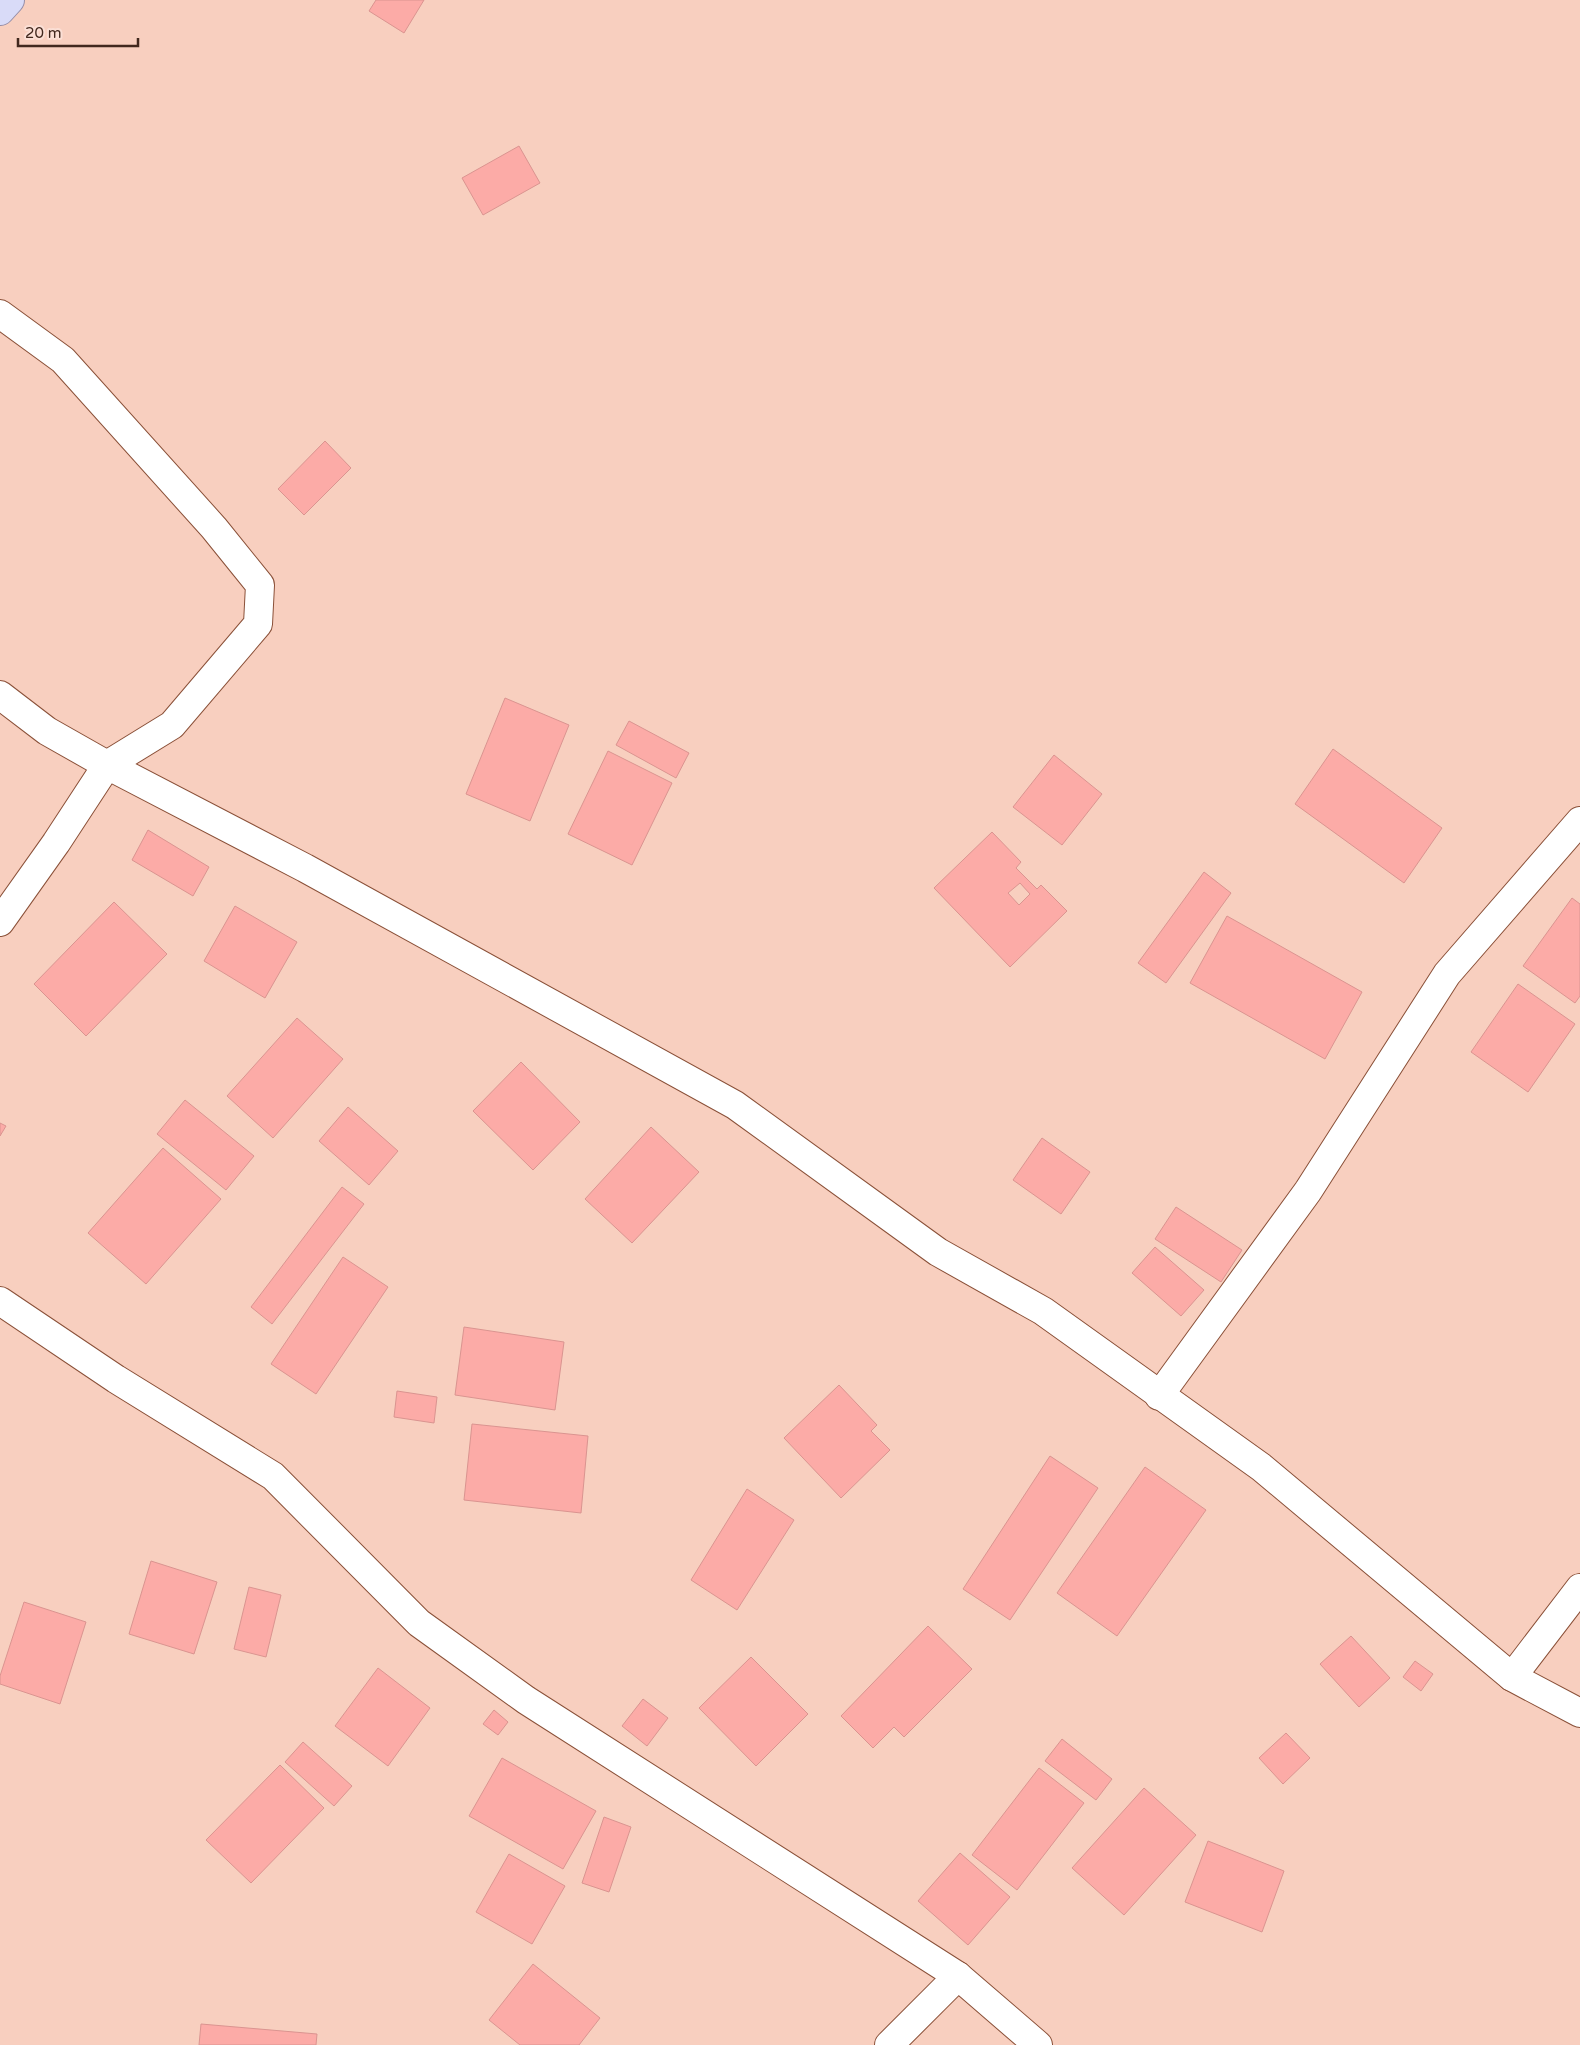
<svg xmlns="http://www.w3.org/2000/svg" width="1580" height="2045" font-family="'Varela Round',sans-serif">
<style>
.building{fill:#fcaba7;stroke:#da9490;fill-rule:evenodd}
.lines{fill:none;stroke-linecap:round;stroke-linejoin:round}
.minor-casing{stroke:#8a5038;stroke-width:30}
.major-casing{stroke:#948da8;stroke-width:30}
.minor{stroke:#fff;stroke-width:28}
.major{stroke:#d9dbf8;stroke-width:28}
</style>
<rect width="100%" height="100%" fill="#f8cfbf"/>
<g class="building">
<polygon points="376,0 424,0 404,33 369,11"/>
<polygon points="519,146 540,183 483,215 462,178"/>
<polygon points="325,441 351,468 304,515 278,489"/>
<polygon points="505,698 569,725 530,821 466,794"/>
<polygon points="629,721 689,753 676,778 616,745"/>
<polygon points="1333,749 1442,828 1404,883 1295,804"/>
<polygon points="608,751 672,783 632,865 568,834"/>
<polygon points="1054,755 1102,794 1062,845 1013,807"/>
<polygon points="148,830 209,867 193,896 132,860"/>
<path d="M992,832L1021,862L1016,868L1037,889L1041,885L1067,911L1010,967L934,888ZM1020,883L1030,894L1019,905L1008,893Z"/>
<polygon points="1204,872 1231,893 1166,983 1138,963"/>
<polygon points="1572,898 1580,904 1580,996 1575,1003 1523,966"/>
<polygon points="114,902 167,954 86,1036 34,984"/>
<polygon points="235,906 297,942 265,998 204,961"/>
<polygon points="1227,916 1362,992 1325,1059 1190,983"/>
<polygon points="1518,984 1575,1024 1528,1092 1471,1052"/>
<polygon points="297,1018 343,1059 273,1138 227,1096"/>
<polygon points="521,1062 580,1122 533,1170 473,1111"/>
<polygon points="185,1100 254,1156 226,1190 157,1134"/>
<polygon points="348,1107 398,1151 369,1185 319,1141"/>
<polygon points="0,1123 6,1126 0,1136"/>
<polygon points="651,1127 699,1172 632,1243 585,1199"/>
<polygon points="1042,1138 1090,1172 1061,1214 1013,1180"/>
<polygon points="163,1148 221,1199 146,1284 88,1233"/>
<polygon points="342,1187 364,1204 272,1324 251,1307"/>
<polygon points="1176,1207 1242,1250 1221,1282 1155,1239"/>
<polygon points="1155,1247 1204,1290 1181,1316 1132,1273"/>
<polygon points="343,1257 388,1287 316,1394 271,1364"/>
<polygon points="464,1327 564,1342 555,1410 455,1395"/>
<polygon points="839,1385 877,1425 871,1431 890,1450 841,1498 784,1438"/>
<polygon points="397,1391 437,1397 434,1423 394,1417"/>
<polygon points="472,1424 588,1436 581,1513 464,1500"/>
<polygon points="1050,1456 1098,1488 1010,1620 963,1589"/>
<polygon points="1145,1467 1206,1510 1117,1636 1057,1593"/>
<polygon points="747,1489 794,1520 737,1610 691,1580"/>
<polygon points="151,1561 217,1582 194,1654 129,1634"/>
<polygon points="249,1587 281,1595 266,1657 234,1649"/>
<polygon points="24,1602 86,1622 60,1704 0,1684 0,1676"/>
<polygon points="928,1626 972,1669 904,1737 894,1727 873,1748 841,1716"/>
<polygon points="1351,1636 1390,1678 1359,1707 1320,1664"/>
<polygon points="751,1657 808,1714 756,1766 699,1708"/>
<polygon points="1415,1661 1433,1674 1421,1691 1403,1677"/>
<polygon points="378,1668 430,1708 388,1766 335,1726"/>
<polygon points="643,1699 668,1718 647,1746 622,1726"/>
<polygon points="494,1710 508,1722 498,1735 483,1724"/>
<polygon points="1286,1733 1310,1758 1283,1784 1259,1758"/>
<polygon points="1062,1739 1112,1779 1096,1800 1045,1761"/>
<polygon points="303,1742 352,1786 334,1806 285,1762"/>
<polygon points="502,1758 596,1811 563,1869 469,1816"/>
<polygon points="280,1765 324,1808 251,1883 206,1840"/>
<polygon points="1039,1768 1084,1803 1017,1890 972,1855"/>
<polygon points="1144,1788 1196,1835 1124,1915 1072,1868"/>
<polygon points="604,1817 631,1827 609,1892 582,1883"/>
<polygon points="1208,1841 1284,1871 1262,1932 1185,1902"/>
<polygon points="960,1853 1010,1897 968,1945 918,1901"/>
<polygon points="509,1854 565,1886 532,1944 476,1912"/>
<polygon points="533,1964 600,2018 579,2045 520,2045 489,2020"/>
<polygon points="201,2024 317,2034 316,2045 199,2045"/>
</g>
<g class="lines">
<defs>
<g id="minor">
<polyline points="0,314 63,360 214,528 260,585 258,624 172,725 107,765 56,843 0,922"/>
<polyline points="0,695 47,731 107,765 305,868 735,1105 938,1252 1043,1311 1261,1467 1512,1677 1580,1713"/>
<polyline points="0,1301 116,1379 273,1476 419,1623 526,1700 958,1976 1038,2045"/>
<polyline points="1159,1396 1308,1191 1447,974 1580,821"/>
<polyline points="1512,1677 1580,1588"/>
<polyline points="889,2045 958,1976"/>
</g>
<polyline id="major" points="0,11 10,0"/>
</defs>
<use href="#minor" class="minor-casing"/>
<use href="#major" class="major-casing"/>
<use href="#minor" class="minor"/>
<use href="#major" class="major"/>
</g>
<path d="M18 38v8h120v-8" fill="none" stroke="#42281e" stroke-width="2.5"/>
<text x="25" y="38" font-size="15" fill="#42281e" stroke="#fbdfd5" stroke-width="4" paint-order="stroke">20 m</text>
</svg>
